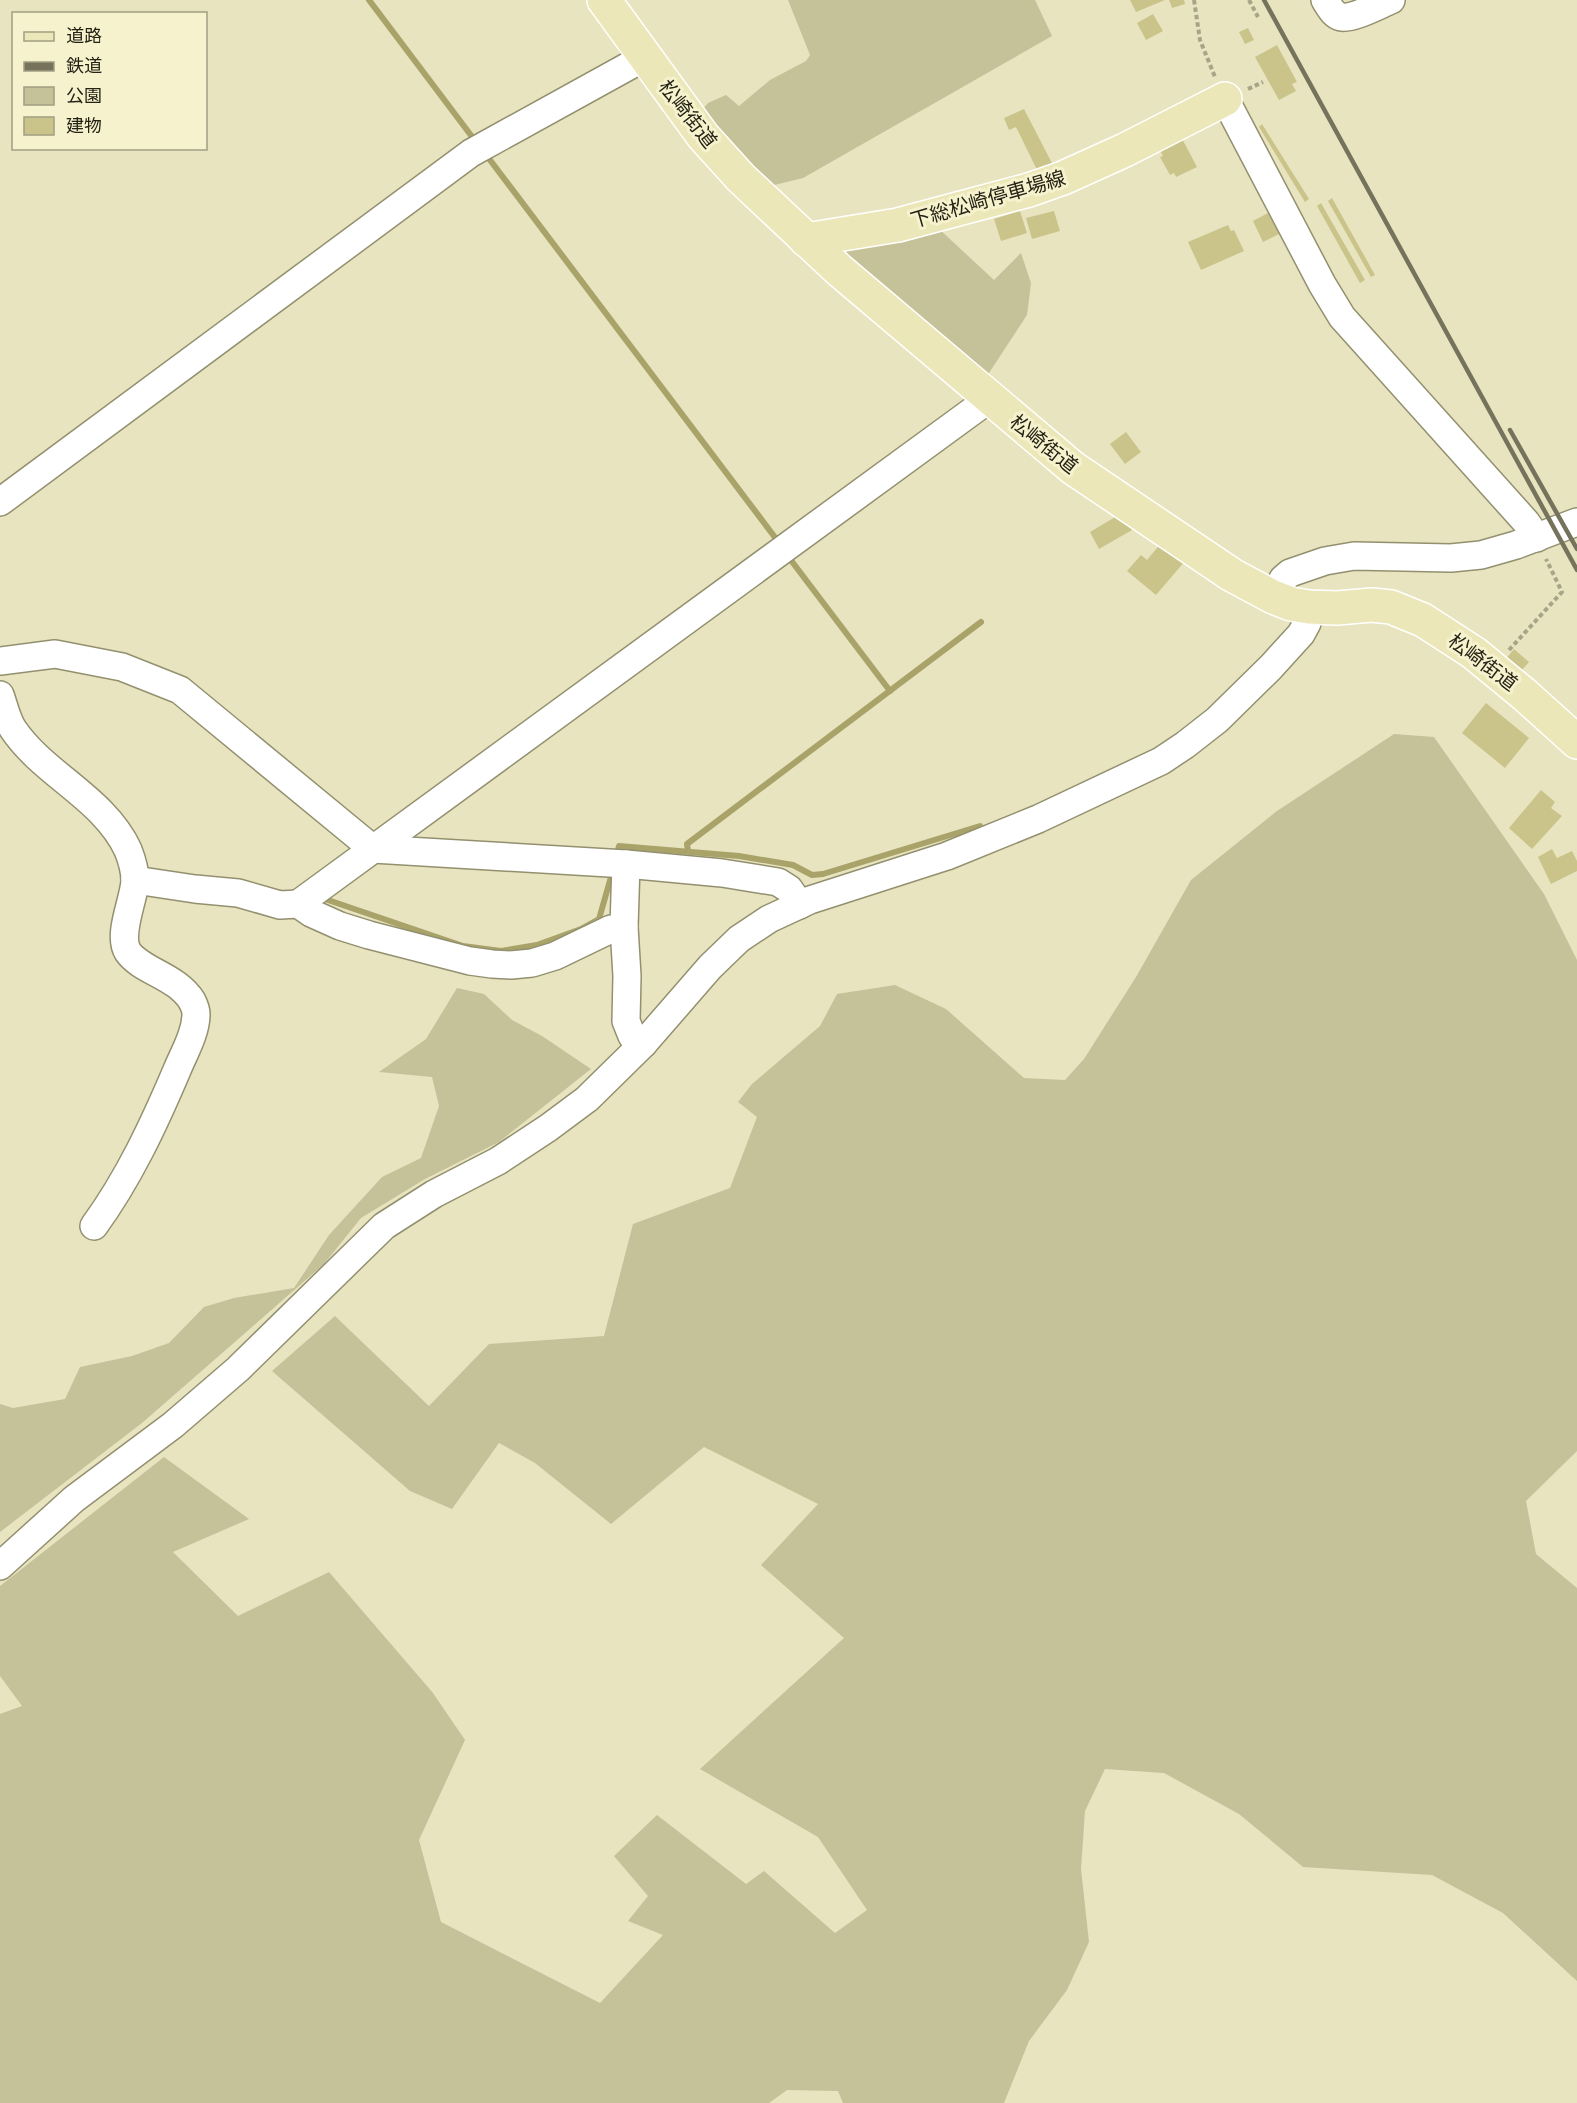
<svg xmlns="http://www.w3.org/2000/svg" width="1577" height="2103" font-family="'Roboto Condensed','Noto Sans JP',sans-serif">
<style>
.green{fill:#c5c199}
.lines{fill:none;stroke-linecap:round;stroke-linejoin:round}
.stream{stroke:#a9a36a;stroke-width:6}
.building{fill:#cac48a}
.minor-casing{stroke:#93906f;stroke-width:30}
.major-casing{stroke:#fff;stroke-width:36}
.path{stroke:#a7a488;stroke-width:4;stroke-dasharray:4.5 3;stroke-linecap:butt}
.minor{stroke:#fff;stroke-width:27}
.major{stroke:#ece7b9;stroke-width:33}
.rail{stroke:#76735c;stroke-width:4.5}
.labels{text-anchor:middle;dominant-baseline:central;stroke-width:6;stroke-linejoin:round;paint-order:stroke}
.street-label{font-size:20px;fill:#242215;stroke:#f5f2cd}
</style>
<rect width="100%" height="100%" fill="#e8e4c0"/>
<g class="green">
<polygon points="788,0 1035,0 1052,36 803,178 762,188 701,111 708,103 726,95 739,106 770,80 806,61 810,55"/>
<polygon points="938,228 994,280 1021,253 1031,283 1027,315 985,379 840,256 847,242"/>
<polygon points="1394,734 1434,737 1544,894 1577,960 1577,1451 1526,1501 1536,1554 1577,1588 1577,1981 1503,1913 1432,1875 1303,1867 1239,1814 1164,1773 1105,1769 1085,1811 1081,1869 1089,1942 1067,1990 1029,2041 1004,2103 843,2103 838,2091 787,2090 769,2103 0,2103 0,1714 22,1706 0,1676 0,1586 164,1457 249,1519 173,1552 238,1616 329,1572 433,1693 465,1740 419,1840 441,1922 600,2003 663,1935 628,1921 648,1896 614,1856 657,1815 746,1884 764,1871 835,1933 867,1910 818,1837 700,1769 844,1638 761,1565 818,1504 704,1447 611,1524 535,1463 499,1443 452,1509 410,1491 272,1371 335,1316 429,1406 489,1344 604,1336 633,1224 730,1188 757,1117 738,1102 752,1084 820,1026 837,994 895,985 946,1009 1024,1078 1065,1080 1084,1059 1136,977 1191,880 1277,811"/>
<polygon points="457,988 484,994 512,1020 542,1036 591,1069 499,1142 425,1179 361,1218 324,1264 142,1423 0,1532 0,1404 13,1408 65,1399 80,1367 132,1356 169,1343 204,1307 234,1298 294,1288 329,1235 382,1177 421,1158 439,1106 432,1077 379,1072 426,1039"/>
</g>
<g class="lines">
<g class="stream">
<polyline points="369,0 476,142"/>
<polyline points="484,152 780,544"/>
<polyline points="787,555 890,691"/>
<polyline points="688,851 687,844 981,622"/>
<polyline points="616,858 619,846 739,856 793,865 812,875 823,874 980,826"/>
<polyline points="325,899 463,946 501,951 537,945 581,929 599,919 613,870"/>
</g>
</g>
<g class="building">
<polygon points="1130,0 1165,0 1136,12"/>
<polygon points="1169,0 1184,0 1185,4 1172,8"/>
<polygon points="1153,14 1163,31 1146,40 1137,23"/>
<polygon points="1248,28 1254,40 1245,44 1239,32"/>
<polygon points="1277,45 1297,82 1292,84 1296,91 1279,100 1255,57"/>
<polygon points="1024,109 1054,167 1039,174 1016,127 1009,130 1004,118"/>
<polygon points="1262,124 1309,199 1305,202 1259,127"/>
<polygon points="1178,131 1197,167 1176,177 1174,173 1170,175 1160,157 1163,156 1156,142"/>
<polygon points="1332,198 1375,275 1371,277 1328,201"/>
<polygon points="1321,203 1365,280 1360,283 1317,206"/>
<polygon points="1020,211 1027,233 1001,241 994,219"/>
<polygon points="1054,211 1060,231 1032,239 1026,218"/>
<polygon points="1268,213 1279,234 1263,242 1253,221"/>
<polygon points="1228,225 1231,231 1234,230 1244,251 1201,270 1188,242"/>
<polygon points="1126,432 1141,452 1125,464 1110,444"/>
<polygon points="1122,513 1132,530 1099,549 1090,532"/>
<polygon points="1162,542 1185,561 1156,595 1127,571 1141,555 1147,560"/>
<polygon points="1514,649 1529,662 1514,679 1500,666"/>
<polygon points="1486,703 1529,738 1505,768 1462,733"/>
<polygon points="1541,790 1555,802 1551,808 1562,816 1532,849 1509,828"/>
<polygon points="1552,849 1557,858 1572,851 1577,861 1577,871 1551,884 1538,857"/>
</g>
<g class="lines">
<defs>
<g id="minor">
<path d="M1325,0C1329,6 1333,15 1341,17C1353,19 1379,5 1391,0"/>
<polyline points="1225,99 1322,284 1342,317 1526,522 1537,538"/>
<polyline points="0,502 471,153 645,57"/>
<polyline points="1273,597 1283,579 1290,573 1325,561 1354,556 1451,558 1481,555 1516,545 1577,522"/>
<polyline points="0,661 55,654 122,667 180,690 373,849 626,864 722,873 778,882 789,889 800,905"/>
<path d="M0,695C4,706 7,720 13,729C44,775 104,798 128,850C132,860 135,870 135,881C134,900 117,935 128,952C141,971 177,976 192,1001C194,1005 196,1010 196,1014C196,1033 184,1053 177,1070C154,1124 129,1178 94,1226"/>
<polyline points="626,864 624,927 627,976 626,1021 632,1036 644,1043"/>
<polyline points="135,880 195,889 238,893 280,905 298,904 311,913 340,926 369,935 470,961 492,964 511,965 532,963 555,956 611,929 624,927"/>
<polyline points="298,904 989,399"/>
<polyline points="0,1566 74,1499 173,1425 238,1369 384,1226 434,1194 498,1161 548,1128 587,1099 644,1043 710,967 739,939 769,919 810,900 947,856 1038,819 1161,761 1185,745 1217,720 1271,667 1301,634 1307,623 1309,607"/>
</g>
<g id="major">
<polyline points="604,0 703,136 741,178 839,270 1073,468 1232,575 1273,597 1291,604 1309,607 1337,608 1372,605 1391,607 1423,620 1474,653 1525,695 1577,742"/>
<polyline points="806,240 898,225 1029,190 1063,178 1125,150 1225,99"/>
</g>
</defs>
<use href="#minor" class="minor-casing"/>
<use href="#major" class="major-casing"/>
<g class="path">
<polyline points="1194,0 1200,40 1215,77"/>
<polyline points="1249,0 1258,17"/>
<polyline points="1248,89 1263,82"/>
<polyline points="1509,650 1562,592 1546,559"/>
</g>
<use href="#minor" class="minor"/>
<use href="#major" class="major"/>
<g class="rail">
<polyline points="1264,0 1577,570"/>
<polyline points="1510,430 1577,549"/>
</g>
</g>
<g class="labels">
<g class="street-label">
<text transform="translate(688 114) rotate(52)">松崎街道</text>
<text transform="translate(988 199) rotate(-16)">下総松崎停車場線</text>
<text transform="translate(1044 444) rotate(39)">松崎街道</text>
<text transform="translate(1483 662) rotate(37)">松崎街道</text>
</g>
</g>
<rect x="12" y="12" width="195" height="138" fill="#f5f2cd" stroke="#a19f83" stroke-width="1.5"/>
<rect x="24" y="32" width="30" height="9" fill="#ece7b9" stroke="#a19f83" stroke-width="1.5"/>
<text x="66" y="42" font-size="18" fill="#242215">道路</text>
<rect x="24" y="62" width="30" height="9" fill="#76735c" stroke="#a19f83" stroke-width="1.5"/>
<text x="66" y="72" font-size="18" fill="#242215">鉄道</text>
<rect x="24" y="87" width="30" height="18" fill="#c5c199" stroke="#a19f83" stroke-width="1.5"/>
<text x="66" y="102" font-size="18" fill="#242215">公園</text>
<rect x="24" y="117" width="30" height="18" fill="#cac48a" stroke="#a19f83" stroke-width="1.5"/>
<text x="66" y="132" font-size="18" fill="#242215">建物</text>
</svg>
